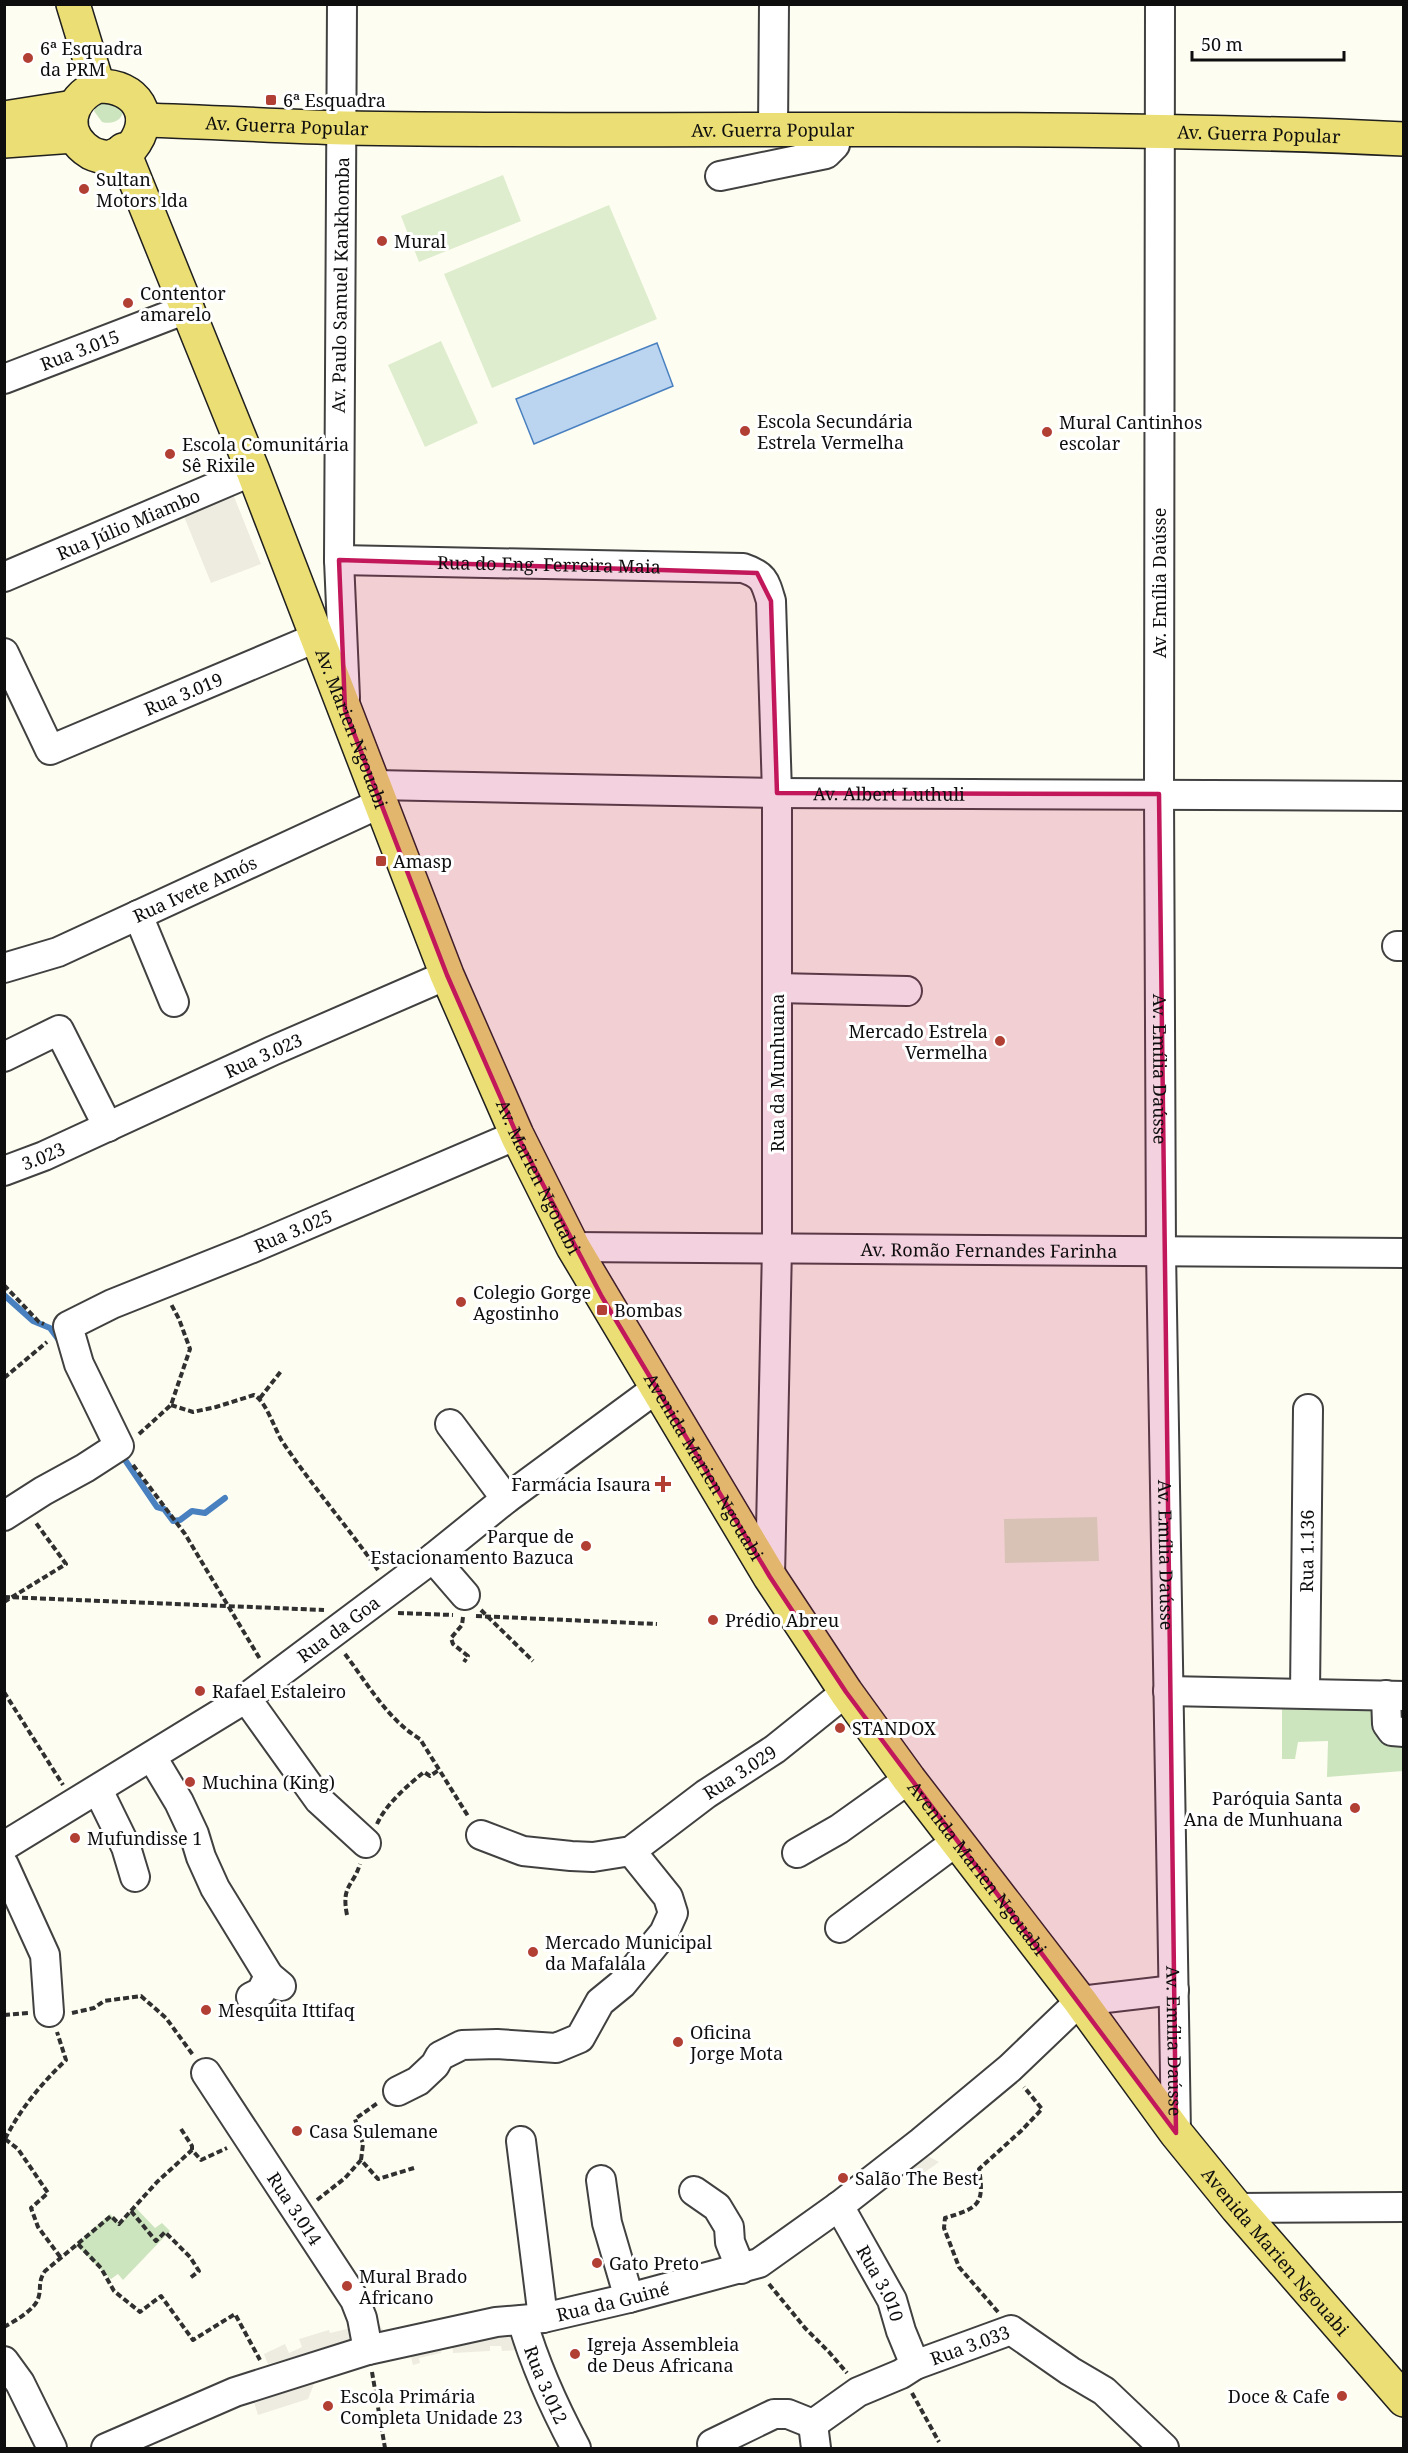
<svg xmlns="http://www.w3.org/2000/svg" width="1408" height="2453" font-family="'Noto Serif',serif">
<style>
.green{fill:#cde5be}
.pitch{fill:#deedce}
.plaza{fill:#eeece0}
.water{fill:#bbd5f0;stroke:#4980c0;stroke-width:1.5}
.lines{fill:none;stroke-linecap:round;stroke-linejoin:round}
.stream{stroke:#4980c0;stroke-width:6}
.minor-casing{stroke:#414141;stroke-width:32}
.major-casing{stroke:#1f1f1f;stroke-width:36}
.path{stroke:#303030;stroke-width:4;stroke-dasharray:6 3;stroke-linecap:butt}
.minor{stroke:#fff;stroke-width:28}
.major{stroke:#ebde74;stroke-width:33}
.marked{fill:#c2185b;fill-opacity:0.2;stroke:#c2185b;stroke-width:4.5;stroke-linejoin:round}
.poi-dot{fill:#b13f34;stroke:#fff;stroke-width:2}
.labels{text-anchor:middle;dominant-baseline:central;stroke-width:6;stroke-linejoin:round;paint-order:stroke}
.poi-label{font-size:18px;fill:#0e0e0e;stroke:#fff;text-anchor:start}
.street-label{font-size:18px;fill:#0e0e0e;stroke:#fff}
</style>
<rect width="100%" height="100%" fill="#fefdf1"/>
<g class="green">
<path d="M98,99L124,107C123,120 114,125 102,122L94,111Z"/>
<polygon points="1282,1700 1403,1708 1403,1771 1327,1777 1328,1741 1298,1742 1295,1759 1282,1759"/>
<polygon points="136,2208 155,2228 162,2223 170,2231 123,2280 118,2274 111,2279 76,2245 110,2214 120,2224"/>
</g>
<g class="pitch">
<polygon points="503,175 521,221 419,262 401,216"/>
<polygon points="609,205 657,319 492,388 444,274"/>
<polygon points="441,341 478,423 425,447 388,365"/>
<polygon points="1097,1517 1099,1561 1005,1563 1004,1519"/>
</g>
<g class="plaza">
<polygon points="231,489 261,564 211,583 181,509"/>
<polygon points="926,2155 939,2162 918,2177 908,2161"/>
<polygon points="306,2214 385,2333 268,2364 264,2354 285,2344 289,2353 302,2347 299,2339 329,2330 330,2333 355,2327"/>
<polygon points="517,2333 520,2350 502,2351 501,2346 490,2346 490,2351 453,2353 452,2344 440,2345 441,2353 419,2358 420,2363 413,2365 408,2346"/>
<polygon points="314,2384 308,2399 258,2415 254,2402"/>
</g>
<polygon class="water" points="657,343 673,386 534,444 516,399"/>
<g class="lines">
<g class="stream">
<polyline points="4,1295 33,1321 50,1328 61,1343"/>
<polyline points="121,1454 157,1507 164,1509 173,1521 180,1520 192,1511 205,1513 225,1498"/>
</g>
<defs>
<g id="minor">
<polyline points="342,4 339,560 345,698"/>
<path id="s1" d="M1160,4L1159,794L1161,1252L1176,2133"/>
<polyline points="773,130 774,4"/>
<polyline points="720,176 826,154 835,145 837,130"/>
<path id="s2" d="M4,379L189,308"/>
<path id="s3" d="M339,560L743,568C764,575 765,581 771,601L777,793V1247L770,1577"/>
<path id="s4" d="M4,577L253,471"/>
<path id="s5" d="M4,653L50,750L318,637"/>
<path id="s6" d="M375,785L777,793L1404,796"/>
<polyline points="138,915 174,1002"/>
<polyline points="1397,946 1404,946"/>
<path id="s7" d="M4,968L58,952L381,803"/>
<polyline points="777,988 907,991"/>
<polyline points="4,1057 59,1030 108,1127"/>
<path id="s8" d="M4,1171L44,1156L272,1051L447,975"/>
<path id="s9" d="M573,1247L1404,1253"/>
<polyline points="450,1424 506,1499"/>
<path id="s10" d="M4,1516L43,1491L85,1468L119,1446L79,1364L68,1326L112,1304L250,1249L517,1135"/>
<polyline points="433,1558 465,1595"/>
<polyline points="1168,1691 1404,1696"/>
<path id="s11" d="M1305,1693L1308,1409"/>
<polyline points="1386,1695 1387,1724 1392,1731 1404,1732"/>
<polyline points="246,1698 319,1800 366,1843"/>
<polyline points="152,1757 179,1802 194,1834 201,1857 215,1888 269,1976 281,1986"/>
<polyline points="98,1790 126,1847 135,1877"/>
<path id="s12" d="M481,1835L523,1851L571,1856L593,1857L631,1851L706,1794L775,1749L846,1692"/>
<path id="s13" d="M4,1846L246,1698L433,1558L506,1499L657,1388"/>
<polyline points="797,1853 839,1829 909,1779"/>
<polyline points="4,1865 45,1955 49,2012"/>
<polyline points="840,1928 957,1841"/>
<polyline points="251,1997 261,1992 269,1976"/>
<path id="s14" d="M206,2073L355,2300L362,2318L368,2350"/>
<polyline points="398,2091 418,2081 435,2065 440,2056 462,2045 497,2044 556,2048 580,2038 600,2002 622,1984 664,1933 673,1913 668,1897 631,1851"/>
<polyline points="521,2141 543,2318"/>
<polyline points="601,2180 607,2223 629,2298"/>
<polyline points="694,2191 717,2207 729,2227 730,2242 741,2269"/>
<path id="s15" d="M839,2206L892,2300L901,2331L915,2365"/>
<polyline points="1237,2208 1404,2207"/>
<path id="s16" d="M522,2320C535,2365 554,2407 576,2448"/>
<polyline points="4,2361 20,2383 52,2448"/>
<polyline points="712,2444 774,2414 788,2414 813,2424"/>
<path id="s17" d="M106,2448L235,2392L368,2350L496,2322L543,2318L629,2298L759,2263L839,2206L921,2142L1010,2068L1080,2001L1174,1990"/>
<path id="s18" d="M816,2448L813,2424L858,2392L901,2374L915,2365L1011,2330L1070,2371L1104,2391L1164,2448"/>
</g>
<g id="major">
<polyline points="73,4 98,86"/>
<path d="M98,86C136,85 157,116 131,148C123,150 117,156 109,157C104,158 95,155 91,153C60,134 67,99 98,86Z"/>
<polyline points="4,118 74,107"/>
<path id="s19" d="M143,120C210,122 278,126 345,128C698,134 1051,122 1404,139"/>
<polyline points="4,141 74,136"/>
<path id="s20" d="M123,150L253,471L447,975L517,1135L573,1247L770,1577L846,1692L909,1779L1080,2001L1176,2133L1237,2208L1404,2400"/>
</g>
</defs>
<use href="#minor" class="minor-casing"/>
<use href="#major" class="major-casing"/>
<g class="path">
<polyline points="4,1285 39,1322 44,1324"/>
<polyline points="4,1378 47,1342"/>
<polyline points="260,1398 282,1370"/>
<path d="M171,1405L193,1412L216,1407L254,1395C266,1401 274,1428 282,1441C312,1486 347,1526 378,1570"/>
<polyline points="139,1434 171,1405 190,1349 179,1319 171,1304"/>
<polyline points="133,1465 185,1534 260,1659"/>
<polyline points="4,1597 324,1610"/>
<polyline points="4,1602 66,1564 36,1523"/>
<polyline points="481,1610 533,1661"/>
<polyline points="398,1613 453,1615"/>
<polyline points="476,1616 657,1624"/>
<polyline points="463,1617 462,1625 451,1638 453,1644 468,1656 464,1662"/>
<path d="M345,1654C367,1683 388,1720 420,1739L468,1816"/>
<polyline points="4,1692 63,1785"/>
<path d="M377,1824C386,1804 407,1786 424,1772L430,1776L439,1770"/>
<path d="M347,1915C341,1885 353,1887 360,1864"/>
<polyline points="72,2013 94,2008 104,2001 141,1996 166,2018 193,2055"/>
<polyline points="4,2015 28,2013"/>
<polyline points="181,2129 192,2146 192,2150"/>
<path d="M5,2139C21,2108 41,2084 66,2060L57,2032"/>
<polyline points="5,2139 18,2149 48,2193 31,2208 38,2227 61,2258"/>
<polyline points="361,2160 363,2144 355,2119 379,2102"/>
<polyline points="317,2200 345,2178 361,2160 378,2179 414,2168"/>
<polyline points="131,2211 156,2241 165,2232 190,2257 199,2271 190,2278"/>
<polyline points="78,2244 101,2268 114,2291 140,2312 161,2296 193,2340 235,2314 260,2360"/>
<polyline points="769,2284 805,2328 829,2352 847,2373"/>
<path d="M998,2312L959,2267L944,2228L945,2218C978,2208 985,2205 979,2169L1021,2131L1042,2109L1024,2087"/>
<path d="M4,2327C15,2321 34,2310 38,2299C42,2288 37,2283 45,2271L111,2216L119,2224L157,2182L192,2150L201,2160L227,2148"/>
<polyline points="372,2372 385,2448"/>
<polyline points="912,2393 939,2442"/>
</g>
<use href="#minor" class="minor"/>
<use href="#major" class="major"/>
</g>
<path class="marked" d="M339,560L757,573L771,601L777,793L1159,794L1176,2133L846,1692L770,1577L602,1297L517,1135L447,975L345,710Z"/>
<g class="poi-dot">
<circle cx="28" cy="58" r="6"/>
<rect x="265" y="94" width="12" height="12" rx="3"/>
<circle cx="84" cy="189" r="6"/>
<circle cx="382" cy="241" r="6"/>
<circle cx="128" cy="303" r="6"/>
<circle cx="745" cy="431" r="6"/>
<circle cx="1047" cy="432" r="6"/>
<circle cx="170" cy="454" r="6"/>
<rect x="375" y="855" width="12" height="12" rx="3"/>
<circle cx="1000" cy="1041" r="6"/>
<circle cx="461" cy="1302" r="6"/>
<rect x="596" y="1304" width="12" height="12" rx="3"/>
<path d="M660 1475h6v6h6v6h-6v6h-6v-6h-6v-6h6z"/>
<circle cx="586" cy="1546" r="6"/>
<circle cx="713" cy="1620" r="6"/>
<circle cx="200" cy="1691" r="6"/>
<circle cx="840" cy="1728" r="6"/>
<circle cx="190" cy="1782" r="6"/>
<circle cx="1355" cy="1808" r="6"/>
<circle cx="75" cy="1838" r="6"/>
<circle cx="533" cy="1952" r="6"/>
<circle cx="206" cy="2010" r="6"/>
<circle cx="678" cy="2042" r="6"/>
<circle cx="297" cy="2131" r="6"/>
<circle cx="843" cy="2178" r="6"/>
<circle cx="597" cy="2263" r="6"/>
<circle cx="347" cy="2286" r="6"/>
<circle cx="575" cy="2354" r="6"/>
<circle cx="1342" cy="2396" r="6"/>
<circle cx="328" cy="2406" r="6"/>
</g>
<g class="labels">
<g class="poi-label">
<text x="40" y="48">6ª Esquadra<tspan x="40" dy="21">da PRM</tspan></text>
<text x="283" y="100">6ª Esquadra</text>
<text x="96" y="179">Sultan<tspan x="96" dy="21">Motors lda</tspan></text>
<text x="394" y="241">Mural</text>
<text x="140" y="293">Contentor<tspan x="140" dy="21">amarelo</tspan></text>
<text x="757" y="421">Escola Secundária<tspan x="757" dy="21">Estrela Vermelha</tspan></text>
<text x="1059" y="422">Mural Cantinhos<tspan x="1059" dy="21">escolar</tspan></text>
<text x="182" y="444">Escola Comunitária<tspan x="182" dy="21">Sê Rixile</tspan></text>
<text x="393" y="861">Amasp</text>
<text x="988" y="1031" text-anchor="end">Mercado Estrela<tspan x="988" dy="21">Vermelha</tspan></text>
<text x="473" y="1292">Colegio Gorge<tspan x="473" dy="21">Agostinho</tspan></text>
<text x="614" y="1310">Bombas</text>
<text x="651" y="1484" text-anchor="end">Farmácia Isaura</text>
<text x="574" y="1536" text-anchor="end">Parque de<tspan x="574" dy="21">Estacionamento Bazuca</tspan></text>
<text x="725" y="1620">Prédio Abreu</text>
<text x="212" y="1691">Rafael Estaleiro</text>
<text x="852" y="1728">STANDOX</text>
<text x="202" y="1782">Muchina (King)</text>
<text x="1343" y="1798" text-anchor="end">Paróquia Santa<tspan x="1343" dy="21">Ana de Munhuana</tspan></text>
<text x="87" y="1838">Mufundisse 1</text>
<text x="545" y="1942">Mercado Municipal<tspan x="545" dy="21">da Mafalala</tspan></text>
<text x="218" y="2010">Mesquita Ittifaq</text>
<text x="690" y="2032">Oficina<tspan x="690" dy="21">Jorge Mota</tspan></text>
<text x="309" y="2131">Casa Sulemane</text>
<text x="855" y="2178">Salão The Best</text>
<text x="609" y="2263">Gato Preto</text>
<text x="359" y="2276">Mural Brado<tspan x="359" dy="21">Africano</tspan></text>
<text x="587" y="2344">Igreja Assembleia<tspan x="587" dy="21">de Deus Africana</tspan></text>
<text x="340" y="2396">Escola Primária<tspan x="340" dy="21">Completa Unidade 23</tspan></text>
<text x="1330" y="2396" text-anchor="end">Doce &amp; Cafe</text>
</g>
<g class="street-label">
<text stroke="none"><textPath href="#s19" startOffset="144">Av. Guerra Popular</textPath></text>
<text stroke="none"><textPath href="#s19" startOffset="630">Av. Guerra Popular</textPath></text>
<text stroke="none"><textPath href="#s19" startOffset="1116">Av. Guerra Popular</textPath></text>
<text transform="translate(340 285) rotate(-89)">Av. Paulo Samuel Kankhomba</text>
<text stroke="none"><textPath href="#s2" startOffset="81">Rua 3.015</textPath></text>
<text stroke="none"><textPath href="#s4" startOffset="135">Rua Júlio Miambo</textPath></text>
<text stroke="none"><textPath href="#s3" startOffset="210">Rua do Eng. Ferreira Maia</textPath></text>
<text transform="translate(1159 583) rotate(-90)">Av. Emília Daússe</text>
<text stroke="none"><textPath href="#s5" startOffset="252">Rua 3.019</textPath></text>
<text stroke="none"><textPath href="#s20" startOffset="622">Av. Marien Ngouabi</textPath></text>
<text stroke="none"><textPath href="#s6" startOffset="514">Av. Albert Luthuli</textPath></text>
<text stroke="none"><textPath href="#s7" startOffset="207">Rua Ivete Amós</textPath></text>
<text stroke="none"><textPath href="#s8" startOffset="284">Rua 3.023</textPath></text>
<text stroke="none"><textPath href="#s1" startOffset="1065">Av. Emília Daússe</textPath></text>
<text transform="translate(777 1073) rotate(-90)">Rua da Munhuana</text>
<text stroke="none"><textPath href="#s8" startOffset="42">3.023</textPath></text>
<text stroke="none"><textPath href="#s20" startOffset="1108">Av. Marien Ngouabi</textPath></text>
<text stroke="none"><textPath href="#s10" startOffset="510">Rua 3.025</textPath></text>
<text stroke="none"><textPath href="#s9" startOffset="416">Av. Romão Fernandes Farinha</textPath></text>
<text stroke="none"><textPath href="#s20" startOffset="1442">Avenida Marien Ngouabi</textPath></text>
<text stroke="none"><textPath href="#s11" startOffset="142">Rua 1.136</textPath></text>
<text stroke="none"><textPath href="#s1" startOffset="1551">Av. Emília Daússe</textPath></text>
<text stroke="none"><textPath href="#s13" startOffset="399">Rua da Goa</textPath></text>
<text stroke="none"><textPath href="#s12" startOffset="288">Rua 3.029</textPath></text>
<text stroke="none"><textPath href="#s20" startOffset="1928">Avenida Marien Ngouabi</textPath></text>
<text stroke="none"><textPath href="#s1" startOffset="2037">Av. Emília Daússe</textPath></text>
<text stroke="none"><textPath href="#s14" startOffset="162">Rua 3.014</textPath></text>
<text stroke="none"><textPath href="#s20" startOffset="2414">Avenida Marien Ngouabi</textPath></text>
<text stroke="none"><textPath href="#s15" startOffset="88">Rua 3.010</textPath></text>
<text stroke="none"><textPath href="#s17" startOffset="530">Rua da Guiné</textPath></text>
<text stroke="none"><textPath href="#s18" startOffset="201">Rua 3.033</textPath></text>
<text stroke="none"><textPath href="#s16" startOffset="69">Rua 3.012</textPath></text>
</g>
</g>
<rect width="1408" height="2453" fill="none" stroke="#0e0e0e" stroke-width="12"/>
<path d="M1192 51v9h152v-9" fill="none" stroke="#0e0e0e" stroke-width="3"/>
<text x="1201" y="51" font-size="18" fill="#0e0e0e" stroke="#ffffff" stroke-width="4.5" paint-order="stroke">50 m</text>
</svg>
